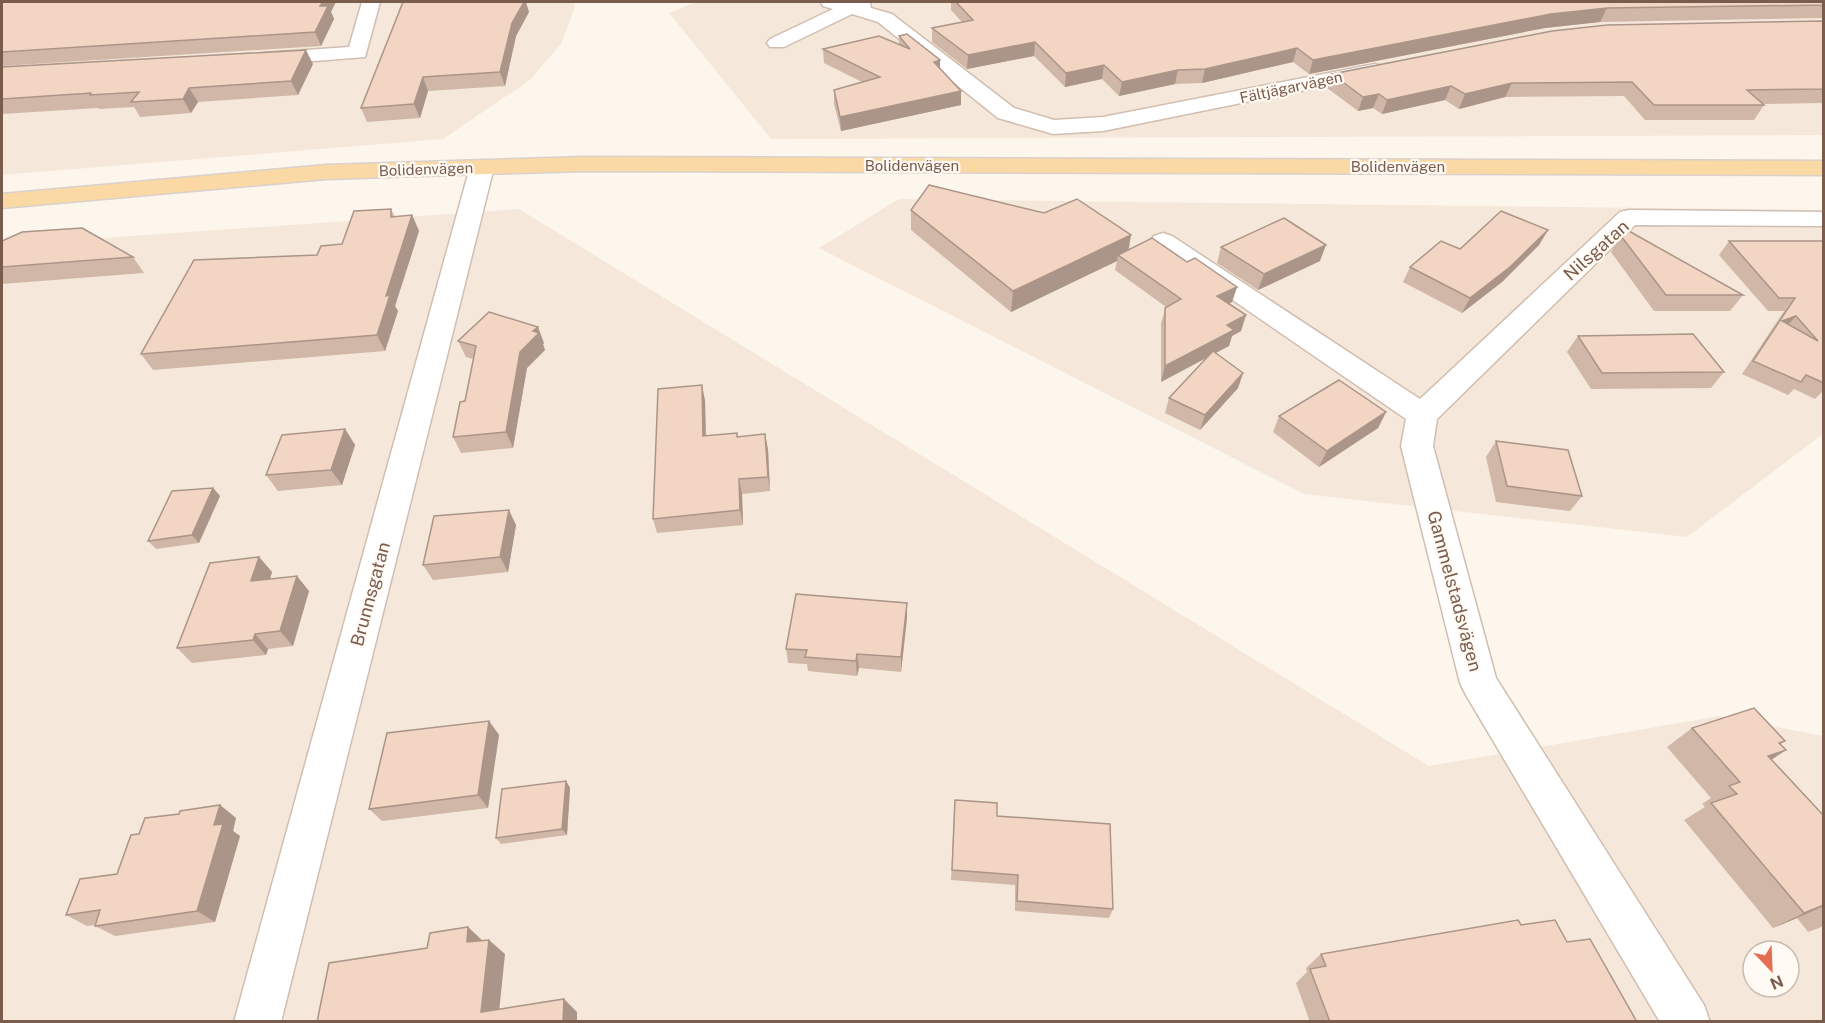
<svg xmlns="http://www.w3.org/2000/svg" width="1825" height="1023" font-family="'Public Sans',sans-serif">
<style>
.residential{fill:#f5e8da;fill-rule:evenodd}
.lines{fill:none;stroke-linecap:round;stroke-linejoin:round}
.minor-casing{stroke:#d1beb0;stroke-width:3}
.major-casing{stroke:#dad1cd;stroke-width:3}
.minor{fill:#fff;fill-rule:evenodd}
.major{fill:#fbd9a5;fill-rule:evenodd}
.wall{fill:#d1b7a8}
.shaded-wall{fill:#aa9588}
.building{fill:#f3d5c3;stroke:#aa9588;stroke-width:1.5;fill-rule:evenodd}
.labels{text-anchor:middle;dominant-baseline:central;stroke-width:4.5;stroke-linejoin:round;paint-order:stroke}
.far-street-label{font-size:15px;fill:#7a5c4d;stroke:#fffaf3}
.street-label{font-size:18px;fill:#7a5c4d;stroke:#fffaf3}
</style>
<rect width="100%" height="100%" fill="#fdf6ec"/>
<g class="residential">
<polygon points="2,2 574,2 575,7 561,44 530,80 443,139 2,175"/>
<polygon points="696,2 1823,2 1823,135 771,139 669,13"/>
<polygon points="899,199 1823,210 1823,434 1687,537 1304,494 819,248"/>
<path d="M519,209L1429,766L1720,716L1823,736V1021L2,1022V245ZM1753,951H1789V987H1753Z"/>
</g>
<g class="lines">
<defs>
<g id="minor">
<polygon points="362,2 380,2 365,57 264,65 257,63 254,59 257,55 264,53 349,47"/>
<polygon points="821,2 870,2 871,8 892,14 1014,108 1054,120 1103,117 1375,64 1382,66 1385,70 1382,74 1375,76 1103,131 1053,134 998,118 878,22 852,14 784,47 770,47 767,43 770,39 833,9 823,6"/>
<polygon points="482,160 490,162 494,167 281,1022 234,1022 470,167 474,162"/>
<polygon points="1629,210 1824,212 1824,226 1635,225 1437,419 1433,446 1496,678 1704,1005 1710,1022 1660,1022 1466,695 1460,683 1401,446 1406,419 1154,246 1150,241 1154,236 1163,233 1172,236 1420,399 1620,212"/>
</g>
<polygon id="major" points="584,157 1824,161 1824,175 584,171 326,179 2,208 2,194 326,165"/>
</defs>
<use href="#minor" class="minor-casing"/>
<use href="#major" class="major-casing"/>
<use href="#minor" class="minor"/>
<use href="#major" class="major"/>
</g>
<g class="wall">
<polygon points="2,2 331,12 334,19 321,46 2,66"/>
<polygon points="951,2 1824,2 1824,18 1600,22 1545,28 1309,74 1293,62 1202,83 1175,84 1119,96 1102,79 1065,87 1034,56 967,69 932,42 932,28 962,22 951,10"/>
<polygon points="529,12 516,36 505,86 428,91 420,118 367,122 361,108"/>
<polygon points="1824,21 1824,103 1763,104 1764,105 1754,120 1645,120 1624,96 1505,97 1459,109 1445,100 1382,114 1373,108 1358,111 1327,88 1332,74"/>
<polygon points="899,36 940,68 961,105 841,131 834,104 834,90 862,82 824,63 823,49 899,44"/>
<polygon points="313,64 298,95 198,102 191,113 140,117 134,107 99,109 98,108 2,114 2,67"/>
<polygon points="391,209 395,217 412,215 419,231 395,306 398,311 385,351 153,370 141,354 317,255 342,244"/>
<polygon points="911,210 1131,235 1129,250 1187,262 1237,287 1232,302 1229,304 1246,315 1241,331 1232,336 1229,346 1215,353 1243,373 1238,388 1200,430 1165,413 1169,398 1207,357 1161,382 1161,323 1166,307 1115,270 1117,261 1011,312 911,230"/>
<polygon points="1548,230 1539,245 1502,282 1462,313 1403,282 1410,267 1460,249"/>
<polygon points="1621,236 1743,295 1730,311 1654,311 1611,252"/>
<polygon points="2,241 133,257 144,273 2,284"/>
<polygon points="1729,241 1824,241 1824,390 1815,399 1794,389 1788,395 1742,374 1784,311 1768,311 1719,255"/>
<polygon points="1221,247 1320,261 1258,290 1217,263"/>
<polygon points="1578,336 1724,372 1711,388 1591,389 1567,352"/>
<polygon points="458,341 544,343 543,344 545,350 527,368 513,448 461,453 453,437 465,401 473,359 466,357"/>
<polygon points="705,400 706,436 737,433 738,437 768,449 770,491 742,494 743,525 657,533 653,519"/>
<polygon points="1386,412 1378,428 1319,467 1273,432 1279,416"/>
<polygon points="345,429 355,445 342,485 278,491 266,475"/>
<polygon points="1496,441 1582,496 1570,511 1496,502 1486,457"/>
<polygon points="213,488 220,496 199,543 156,549 148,541"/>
<polygon points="516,525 508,572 433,580 423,565"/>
<polygon points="259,557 272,572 270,579 309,591 293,646 268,649 266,655 192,663 177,648"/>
<polygon points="907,603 907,618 901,672 859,668 857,676 808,671 807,664 788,663 786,649"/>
<polygon points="489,721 499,735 488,808 382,821 369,809"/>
<polygon points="1692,728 1785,741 1780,745 1772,760 1824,816 1824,926 1808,932 1797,918 1773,928 1684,820 1705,807 1702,804 1711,798 1667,747"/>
<polygon points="566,781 570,788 567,835 501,844 496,838"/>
<polygon points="220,805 236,818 233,831 240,836 215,922 115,936 95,926 95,925 87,926 66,915 117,874 139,834 179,814"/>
<polygon points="954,811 997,816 1113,909 1109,918 1015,911 1015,885 951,880"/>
<polygon points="1521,925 1567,942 1637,1022 1310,1022 1296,983 1307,972 1306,968 1321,954"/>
</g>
<g class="shaded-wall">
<polygon points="323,2 336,2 331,12 334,19 321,46 315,32 320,6"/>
<polygon points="524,2 526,2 529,12 516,36 505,86 500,72 512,23"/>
<polygon points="1607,8 1600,22 1545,28 1309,74 1313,60 1551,14"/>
<polygon points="1035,42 1034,56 967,69 968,55"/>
<polygon points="1297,48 1293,62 1202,83 1205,69"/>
<polygon points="306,50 313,64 298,95 291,81"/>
<polygon points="940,60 940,74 934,62"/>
<polygon points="1104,65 1102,79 1065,87 1066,73"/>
<polygon points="1178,70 1175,84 1119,96 1122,82"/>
<polygon points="423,77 428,91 420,118 414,104"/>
<polygon points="1512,83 1505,97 1459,109 1465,94"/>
<polygon points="1451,86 1445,100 1382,114 1387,100"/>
<polygon points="189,88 198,102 191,113 183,99"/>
<polygon points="961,91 961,105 841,131 840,117"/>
<polygon points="1379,94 1373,108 1358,111 1363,97"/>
<polygon points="412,215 419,231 395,306 398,311 385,351 377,335 386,296"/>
<polygon points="1548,230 1539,245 1502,282 1462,313 1470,298"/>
<polygon points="1131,235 1127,256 1118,255 1117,261 1011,312 1013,291"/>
<polygon points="1326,245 1320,261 1258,290 1264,274"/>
<polygon points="1237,287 1232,302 1212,311 1217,296"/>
<polygon points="1246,315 1241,331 1232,336 1229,346 1161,382 1165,366 1227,325"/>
<polygon points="1796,316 1784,330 1782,321"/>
<polygon points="538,327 544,343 543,344 545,350 527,368 513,448 506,432 520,352 533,331"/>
<polygon points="1243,373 1238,388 1200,430 1205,415"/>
<polygon points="702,385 705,400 706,450 703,436"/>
<polygon points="1386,412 1378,428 1319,467 1327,451"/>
<polygon points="345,429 355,445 342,485 331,470"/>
<polygon points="765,434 768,449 770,491 768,477"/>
<polygon points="739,479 742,494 743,525 740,510"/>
<polygon points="213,488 220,496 199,543 192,535"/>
<polygon points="509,510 516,525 508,572 500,557"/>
<polygon points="259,557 272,572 265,596 251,581"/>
<polygon points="297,576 309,591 293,646 280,631"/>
<polygon points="907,603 907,618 901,672 901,657"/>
<polygon points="255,634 268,649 266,655 253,640"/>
<polygon points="857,654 859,668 857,676 856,661"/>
<polygon points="489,721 499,735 488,808 478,795"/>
<polygon points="1786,750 1758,769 1768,756"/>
<polygon points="566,781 570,788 567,835 562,829"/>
<polygon points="220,805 236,818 233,831 240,836 215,922 197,911 214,825"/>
<polygon points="1824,906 1797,918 1773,928 1804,913"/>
<polygon points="468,927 484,942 467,942"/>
<polygon points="489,940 505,954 498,1022 481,1012"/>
<polygon points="564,999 577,1012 577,1022 563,1022"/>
</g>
<g class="building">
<polygon points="2,2 323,2 320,6 328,6 315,32 2,52"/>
<polygon points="403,2 524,2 512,23 500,72 423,77 414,104 361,108"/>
<polygon points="956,2 1824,2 1824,5 1607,8 1551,14 1313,60 1297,48 1205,69 1178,70 1122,82 1104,65 1066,73 1035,42 968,55 932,28 973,20"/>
<polygon points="1824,21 1824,89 1747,90 1764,105 1654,105 1632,82 1512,83 1465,94 1451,86 1387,100 1379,94 1363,97 1332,74 1552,31 1607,25"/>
<polygon points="907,34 940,60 934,62 961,91 840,117 834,90 880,77 823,49 879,36 910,49 899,36"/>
<polygon points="306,50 291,81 189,88 183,99 131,102 139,92 90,95 91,93 2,99 2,67"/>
<polygon points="929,185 1044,213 1077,199 1131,235 1013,291 911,210"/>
<polygon points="391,209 391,217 412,215 386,296 390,295 377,335 141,354 194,260 317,255 321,246 342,244 354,211"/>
<polygon points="1501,211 1548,230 1510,267 1470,298 1410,267 1441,241 1460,249"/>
<polygon points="1284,218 1326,245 1264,274 1221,247"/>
<polygon points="82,228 133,257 2,267 2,241 22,232"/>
<polygon points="1627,230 1743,295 1666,295 1621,236"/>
<polygon points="1152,238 1187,262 1195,258 1237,287 1217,296 1246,315 1227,325 1234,330 1165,366 1165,308 1181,299 1118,255"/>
<path d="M1729,241H1824V383L1806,375L1801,382L1753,361L1795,298H1779ZM1796,316L1818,341L1782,321Z"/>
<polygon points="489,312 538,327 533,331 539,333 520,352 506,432 453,437 460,402 465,401 476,346 458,341"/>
<polygon points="1693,334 1724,372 1602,373 1578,336"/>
<polygon points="1213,351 1243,373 1205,415 1169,398"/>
<polygon points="1339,380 1386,412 1327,451 1279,416"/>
<polygon points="702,385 703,436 737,433 737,437 765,434 768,477 739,479 740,510 653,519 658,389"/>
<polygon points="345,429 331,470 266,475 282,435"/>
<polygon points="1496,441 1568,450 1582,496 1507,486"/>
<polygon points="213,488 192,535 148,541 172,491"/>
<polygon points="509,510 500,557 423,565 434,516"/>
<polygon points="259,557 251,581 297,576 280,631 255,634 253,640 177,648 210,563"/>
<polygon points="796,594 907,603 901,657 857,654 856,661 805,657 807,650 786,649"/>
<polygon points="1754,708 1785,741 1779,743 1786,750 1768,756 1824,816 1824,905 1804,913 1711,803 1737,794 1729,786 1740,782 1692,728"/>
<polygon points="489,721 478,795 369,809 387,733"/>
<polygon points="566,781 562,829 496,838 502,789"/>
<polygon points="955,800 997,803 997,816 1110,824 1113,909 1017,901 1018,875 952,870"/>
<polygon points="220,805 214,825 223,824 197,911 95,926 100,910 66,915 80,879 117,874 131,835 139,834 145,818 179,814 180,811"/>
<polygon points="1518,920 1521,925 1555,920 1567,942 1590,939 1637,1022 1330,1022 1310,969 1326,966 1321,954"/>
<polygon points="468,927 467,942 489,940 481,1012 564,999 563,1022 317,1022 329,963 427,948 430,933"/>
</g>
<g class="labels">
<g class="far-street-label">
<text transform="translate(1291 87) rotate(-12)">Fältjägarvägen</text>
<text x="912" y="165">Bolidenvägen</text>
<text x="1398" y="166">Bolidenvägen</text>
<text transform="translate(426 169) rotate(-2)">Bolidenvägen</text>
</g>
<g class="street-label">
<text transform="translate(1596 250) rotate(-42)">Nilsgatan</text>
<text transform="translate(1455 591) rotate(75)">Gammelstadsvägen</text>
<text transform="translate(370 594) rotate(-75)">Brunnsgatan</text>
</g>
</g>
<rect width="1825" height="1023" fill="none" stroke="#7a5c4d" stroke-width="6"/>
<g transform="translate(1771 969) rotate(157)"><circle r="28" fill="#fffaf3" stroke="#cabbb1" stroke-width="1.5"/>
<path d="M0-4.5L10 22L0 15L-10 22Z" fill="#e76f51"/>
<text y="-9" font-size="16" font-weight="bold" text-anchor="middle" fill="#7a5c4d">N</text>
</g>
</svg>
